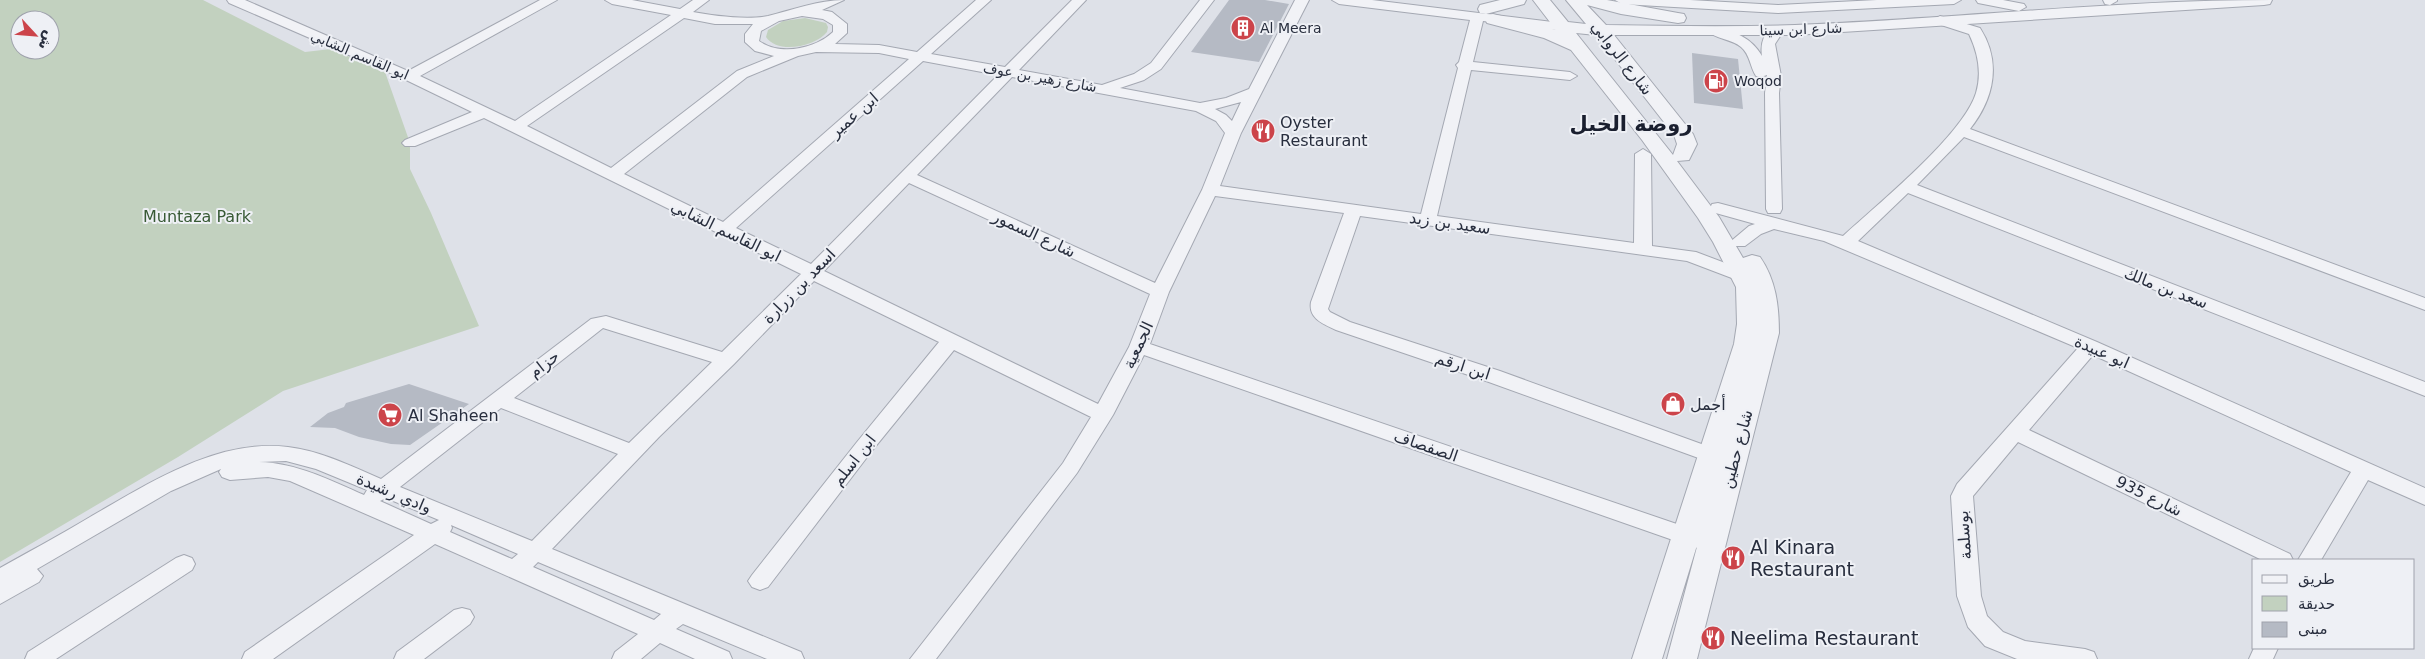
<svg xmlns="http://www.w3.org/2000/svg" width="2425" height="659" font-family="'DejaVu Sans',Cairo,sans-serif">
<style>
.green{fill:#c2d1bf;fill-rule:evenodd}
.building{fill:#b5bac4}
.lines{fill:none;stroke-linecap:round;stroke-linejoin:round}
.minor-casing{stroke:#a4a8b2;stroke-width:2}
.tertiary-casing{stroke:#a4a8b2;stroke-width:2}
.minor{fill:#f1f2f6;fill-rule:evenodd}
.tertiary{fill:#f1f2f6;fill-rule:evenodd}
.labels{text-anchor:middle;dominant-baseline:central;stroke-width:4;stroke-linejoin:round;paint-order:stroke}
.far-poi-label{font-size:14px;fill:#282e3e;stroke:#eef0f5;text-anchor:start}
.far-street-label{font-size:14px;fill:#282e3e;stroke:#eef0f5}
.street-label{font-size:16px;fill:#282e3e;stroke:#eef0f5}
.poi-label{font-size:16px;fill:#282e3e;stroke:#eef0f5;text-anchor:start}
.park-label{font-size:16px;fill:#385a35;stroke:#eef0f5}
.near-poi-label{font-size:19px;fill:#282e3e;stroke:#eef0f5;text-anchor:start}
.district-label{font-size:21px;font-weight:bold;fill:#1a1f2f;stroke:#eef0f5}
</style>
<rect width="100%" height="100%" fill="#dee1e8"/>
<g class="green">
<path d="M0,0H203L305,52L331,49L385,72L410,143V169L431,213L479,326L283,391L178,457L0,562ZM20,20H50V50H20Z"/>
<path d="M805,18L826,23L828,27L827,32C816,46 778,55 766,37L768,30L783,21Z"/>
</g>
<g class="building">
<polygon points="1229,0 1265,0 1289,4 1259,62 1191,52"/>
<polygon points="1692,53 1738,59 1743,109 1694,103"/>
<polygon points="409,384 469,404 410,445 391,444 359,437 335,428 310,427 328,413 344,407 346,403"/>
</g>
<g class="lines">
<defs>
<g id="minor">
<path d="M227,0H245L408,71L540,0H557L420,76L515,121L671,15L612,4L605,0H632L680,9L693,0H709L693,12C714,16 747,20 768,16C793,10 818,0 844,0L822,10L832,12L847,24V33L835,44L879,45L917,52L976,0H991L931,54L1005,67L1072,0H1086L1019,70L1102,85L1134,74L1151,63L1200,0H1214L1161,69L1144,80L1120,88L1200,103L1226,98L1249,89L1295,0H1309L1241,133L1220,186L1421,214L1458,68L1456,65L1459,62L1470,20L1339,4L1332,0H1372L1569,24L1571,27L1569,30L1564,31L1483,21L1473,62L1570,72L1577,76L1570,80L1471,70L1437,216L1634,243L1635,154L1643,149L1651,154L1652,246L1696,252L1749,272L1752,276L1749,280H1737L1687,261L1360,216L1328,309L1330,312L1350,322L1500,371L1718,450L1721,455L1718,460L1711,462L1704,460L1486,381L1336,330C1324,324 1308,319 1311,302L1344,213L1215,196L1169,292L1150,344L1706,534L1709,540L1706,546L1698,548L1690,546L1144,355L1113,415L1077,473L936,659H910L1063,463L1091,417L954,350L871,452L768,587L760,590L752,587L748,581L752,575L857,442L939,342L814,281L734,364L659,437L552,549L801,652L804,659H767L683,624L676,629L729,652L732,659H695L660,643L641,659H612L615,652L638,634L435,544L273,659H242L245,652L414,535L290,481L268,477L230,480L222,477L219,472L221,469L171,491L37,569L43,576L39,582L0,604V568C30,551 60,535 90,517C148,484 217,438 288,447C321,451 351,466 381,479L591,319L606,316L722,352L801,274L484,118L415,146H405L402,143L405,140L472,112L404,79L229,3ZM802,16L823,19L833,25V32C815,49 780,56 759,41L761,31L779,21ZM684,18L715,24H753L745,34V42L755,51L774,56L737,71L611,168L527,126ZM816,52L879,53L909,59L723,222L624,174L747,77L798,56ZM923,61L998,75L811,264L736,228ZM1012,77L1196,111L1216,121L1225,133L1202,190L1155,283L917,175ZM1241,102L1232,121L1226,115L1215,109ZM909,183L1150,294L1129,347L1098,404L824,271ZM603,328L712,362L629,443L514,398ZM501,408L618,454L532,541L400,487ZM286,461L316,469L367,490L364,495C330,480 297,463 259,462ZM386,498L439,520L431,524L380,501ZM451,525L518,554L512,559L450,532L452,528ZM538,562L661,614L654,620L533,567Z"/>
<polygon points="1615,0 1690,0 1778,5 1877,0 1961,0 1954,4 1778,13 1622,4"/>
<polygon points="1976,0 2003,0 2024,4 2026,7 2019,11 1978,3"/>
<polygon points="2103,0 2117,0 2117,1 2110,5 2105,4"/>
<path d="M1940,16L1980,28C2002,62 1994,99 1970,129L2425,298V310L1964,137L1917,185L2425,382V396L1908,193L1858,241L2097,342L2425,488V505L2368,480L2321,560H2298L2351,472L2093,355L2029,430L2290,554L2293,560H2262L2018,442L1973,496L1981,596L1987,616L2003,632L2025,641L2085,649L2094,652L2097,659H2017L1985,646L1968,627L1957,596L1951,496L1957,484L2078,348L1824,241L1774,229L1761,234L1745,246H1733L1730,242L1749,226L1755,224L1712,212L1710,208L1712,204L1718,203L1843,236C1878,204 1963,135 1976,93C1982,73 1978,53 1969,34L1935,23L1933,20Z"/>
<path d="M1777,26L1784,30L1775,44L1781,76L1779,93L1782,209L1780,213H1768L1766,209L1765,93L1767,75L1761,77L1756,76C1750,67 1750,54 1741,47C1732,39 1715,39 1708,31L1715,27C1735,32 1751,37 1762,56C1760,44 1764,29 1777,26Z"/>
<polygon points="184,555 192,558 195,564 192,570 56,659 25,659 28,652 176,558"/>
<polygon points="462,608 470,610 474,617 470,624 424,659 394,659 397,652 454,610"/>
<polygon points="2254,648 2278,648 2273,659 2249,659"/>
</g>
<g id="tertiary">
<polygon points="1500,0 1526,0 1524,4 1486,14 1480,13 1478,9 1480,5"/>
<path d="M1533,0H1550L1568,22L1586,24L1566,0H1607L1678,13L1684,14L1686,18L1684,22L1678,23L1621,14L1587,5L1606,25C1669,26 1732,27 1795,25C1955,19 2113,0 2272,0L2270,4L2264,5L1795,35H1614L1693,134L1697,144L1689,160L1677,161L1719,217L1743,258L1752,255L1760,257C1776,280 1779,306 1779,333L1697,659H1667L1701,532L1662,659H1632L1734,344L1737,324L1736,287L1713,242L1698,218L1642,140L1571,50L1544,38L1487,23L1485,19L1487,15L1493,14L1556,30ZM1576,33L1596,35L1674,135L1677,144L1673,155Z"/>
</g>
</defs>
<use href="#minor" class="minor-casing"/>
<use href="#tertiary" class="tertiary-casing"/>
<use href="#minor" class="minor"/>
<use href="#tertiary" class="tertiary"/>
</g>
<defs>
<symbol id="building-disc" viewBox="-11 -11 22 22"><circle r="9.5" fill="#cc444a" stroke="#eef0f5"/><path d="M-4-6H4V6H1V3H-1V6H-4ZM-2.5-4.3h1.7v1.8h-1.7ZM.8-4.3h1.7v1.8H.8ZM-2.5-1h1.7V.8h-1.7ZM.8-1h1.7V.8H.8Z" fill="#fff"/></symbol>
<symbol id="fuel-disc" viewBox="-11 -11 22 22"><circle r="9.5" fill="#cc444a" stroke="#eef0f5"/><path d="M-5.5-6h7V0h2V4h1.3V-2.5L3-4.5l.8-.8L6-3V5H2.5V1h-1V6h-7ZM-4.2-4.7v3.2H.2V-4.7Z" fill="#fff"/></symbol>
<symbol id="restaurant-disc" viewBox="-11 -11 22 22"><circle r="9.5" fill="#cc444a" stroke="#eef0f5"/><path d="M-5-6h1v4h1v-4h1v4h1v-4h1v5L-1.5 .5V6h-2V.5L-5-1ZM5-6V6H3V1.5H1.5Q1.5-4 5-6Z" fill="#fff"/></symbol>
<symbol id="shop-disc" viewBox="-11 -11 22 22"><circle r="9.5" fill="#cc444a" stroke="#eef0f5"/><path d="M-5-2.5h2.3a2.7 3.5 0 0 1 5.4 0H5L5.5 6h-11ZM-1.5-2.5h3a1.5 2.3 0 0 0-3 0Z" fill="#fff"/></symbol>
<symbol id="supermarket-disc" viewBox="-11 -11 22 22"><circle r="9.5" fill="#cc444a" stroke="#eef0f5"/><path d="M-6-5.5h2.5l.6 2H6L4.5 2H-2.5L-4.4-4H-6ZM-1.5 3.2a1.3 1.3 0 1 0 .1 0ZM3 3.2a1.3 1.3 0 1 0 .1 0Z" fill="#fff"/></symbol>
</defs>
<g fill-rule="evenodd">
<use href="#building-disc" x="1229" y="14" width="28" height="28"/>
<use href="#fuel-disc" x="1702" y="67" width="28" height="28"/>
<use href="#restaurant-disc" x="1249" y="117" width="28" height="28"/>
<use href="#shop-disc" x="1659" y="390" width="28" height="28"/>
<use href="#supermarket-disc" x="376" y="401" width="28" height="28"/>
<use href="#restaurant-disc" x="1719" y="544" width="28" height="28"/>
<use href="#restaurant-disc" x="1699" y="624" width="28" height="28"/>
</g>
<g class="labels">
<g class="far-poi-label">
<text x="1260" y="28">Al Meera</text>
<text x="1734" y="81">Woqod</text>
</g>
<g class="far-street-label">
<text transform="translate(1801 29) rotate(-2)">شارع ابن سينا</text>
<text transform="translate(360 55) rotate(23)">ابو القاسم الشابي</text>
<text transform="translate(1040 77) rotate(10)">شارع زهير بن عوف</text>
</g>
<g class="street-label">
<text transform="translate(1622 58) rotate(52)">شارع الروابي</text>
<text transform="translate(854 115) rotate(-41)">ابن عمير</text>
<text transform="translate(1450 223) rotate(8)">سعيد بن زيد</text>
<text transform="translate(726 231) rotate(26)">ابو القاسم الشابي</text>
<text transform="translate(1034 234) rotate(25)">شارع السمور</text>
<text transform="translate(799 286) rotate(-46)">اسعد بن زرارة</text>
<text transform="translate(2166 288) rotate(21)">سعد بن مالك</text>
<text transform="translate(1138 345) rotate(-65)">الجمعية</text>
<text transform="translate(2102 352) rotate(24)">ابو عبيدة</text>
<text transform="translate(544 364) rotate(-38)">حزام</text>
<text transform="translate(1463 366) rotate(18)">ابن ارقم</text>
<text transform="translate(1426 446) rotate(19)">الصفصاف</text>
<text transform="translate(1737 449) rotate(-75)">شارع حطين</text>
<text transform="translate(854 460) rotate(-52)">ابن اسلم</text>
<text transform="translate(394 493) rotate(23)">وادي رشيدة</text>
<text transform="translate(2149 496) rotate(26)">شارع 935</text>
<text transform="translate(1964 535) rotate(-94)">بوسلمة</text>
</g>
<g class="poi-label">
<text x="1280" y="122">Oyster<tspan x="1280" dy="18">Restaurant</tspan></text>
<text x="1690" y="404">أجمل</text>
<text x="408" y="415">Al Shaheen</text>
</g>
<g class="park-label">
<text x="197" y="216">Muntaza Park</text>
</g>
<g class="near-poi-label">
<text x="1750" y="547">Al Kinara<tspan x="1750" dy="22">Restaurant</tspan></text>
<text x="1730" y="638">Neelima Restaurant</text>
</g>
<g class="district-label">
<text x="1631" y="124">روضة الخيل</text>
</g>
</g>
<rect x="2252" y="559" width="162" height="90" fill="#eef0f5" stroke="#9fa2ac"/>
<rect x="2262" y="575" width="25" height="8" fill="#f1f2f6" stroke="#9fa2ac"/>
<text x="2298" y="584" font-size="15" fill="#282e3e">طريق</text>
<rect x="2262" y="596" width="25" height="15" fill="#c2d1bf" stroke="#9fa2ac"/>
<text x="2298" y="609" font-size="15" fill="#282e3e">حديقة</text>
<rect x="2262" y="622" width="25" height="15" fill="#b5bac4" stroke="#9fa2ac"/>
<text x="2298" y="634" font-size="15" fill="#282e3e">مبنى</text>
<g transform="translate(35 35) rotate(116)"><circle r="24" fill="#eef0f5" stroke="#9fa2ac"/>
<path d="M0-4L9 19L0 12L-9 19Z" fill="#cc444a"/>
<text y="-8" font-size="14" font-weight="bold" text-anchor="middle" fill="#282e3e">ش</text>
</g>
</svg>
